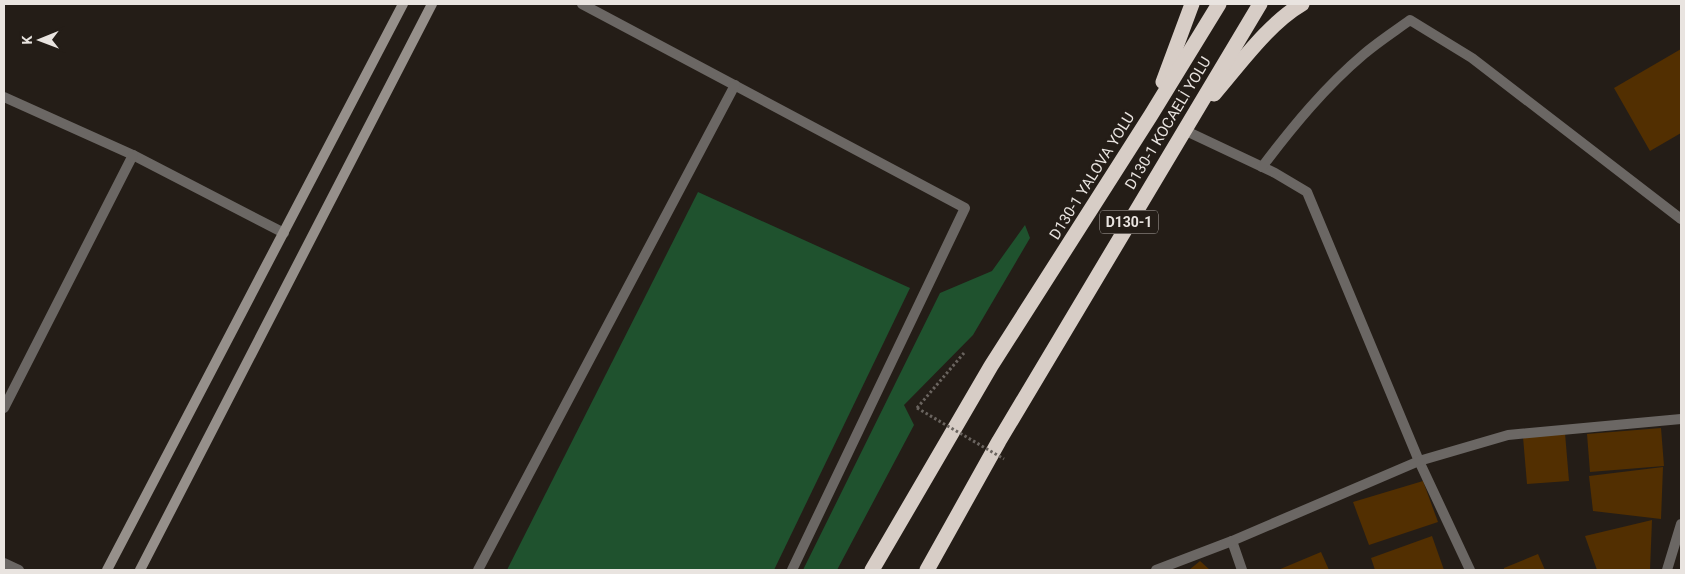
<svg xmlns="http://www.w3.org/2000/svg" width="1685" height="574" font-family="Roboto,sans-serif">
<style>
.green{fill:#1f522e}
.building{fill:#522f01}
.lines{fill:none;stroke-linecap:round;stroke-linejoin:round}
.path{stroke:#6a645f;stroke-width:3;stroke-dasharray:2.5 2.5;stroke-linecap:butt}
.street{stroke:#6b6764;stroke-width:10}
.secondary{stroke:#96908b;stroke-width:10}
.highway{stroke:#d7cdc6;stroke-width:15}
.path-bridge{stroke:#6a645f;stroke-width:3;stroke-dasharray:2.5 2.5;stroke-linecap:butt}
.labels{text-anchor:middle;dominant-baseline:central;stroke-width:5;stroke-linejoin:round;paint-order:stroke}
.shield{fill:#241d17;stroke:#aea8a4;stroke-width:1}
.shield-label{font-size:14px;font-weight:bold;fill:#e9e4e0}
.street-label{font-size:15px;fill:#e9e4e0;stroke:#241d17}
</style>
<rect width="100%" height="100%" fill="#241d17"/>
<g class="green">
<polygon points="698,192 910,288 774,570 507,570"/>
<polygon points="1025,225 1030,238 973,335 904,405 914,425 837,570 803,570 940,293 992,271"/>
</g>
<g class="building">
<polygon points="1681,49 1681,133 1650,151 1614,88"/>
<polygon points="1661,428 1664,466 1590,472 1587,434"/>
<polygon points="1565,433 1569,481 1527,484 1523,437"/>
<polygon points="1663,467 1661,519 1593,511 1589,476"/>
<polygon points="1423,481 1438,522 1369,545 1353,502"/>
<polygon points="1652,520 1650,570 1597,570 1585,536"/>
<polygon points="1432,536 1444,570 1375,570 1371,558"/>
<polygon points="1321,552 1329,570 1278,570"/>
<polygon points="1538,554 1545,570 1504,570 1504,568"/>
<polygon points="1200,561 1210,570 1189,570"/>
</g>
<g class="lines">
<polyline class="path" points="917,408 964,353"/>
<g class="street">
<polyline points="582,4 965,208 792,570"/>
<polyline points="4,97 133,155 284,233"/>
<polyline points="1184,130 1275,173 1307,192 1419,461 1470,570"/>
<path d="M1262,167C1293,126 1325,87 1364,54C1378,42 1395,31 1410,20L1472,58L1681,219"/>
<polyline points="4,408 133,155"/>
<polyline points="1232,541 1242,570"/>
<polyline points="4,563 19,570"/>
<polyline points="478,570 735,85"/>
<polyline points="1156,570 1232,541 1419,461 1508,435 1681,419"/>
<polyline points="1667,570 1681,524"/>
</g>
<g class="secondary">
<polyline points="107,570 403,4"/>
<polyline points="140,570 432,4"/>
</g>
<g class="highway">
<polyline points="1163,82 1192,4"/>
<path d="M1214,94C1239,65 1269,23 1302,4"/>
<polyline points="872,570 991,366 1151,115 1219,4"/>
<polyline points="927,570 999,441 1260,4"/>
</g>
<polyline class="path-bridge" points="917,408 1004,459"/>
</g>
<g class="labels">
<rect class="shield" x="1100" y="210.5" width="58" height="23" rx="4"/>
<g class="shield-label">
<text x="1129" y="222">D130-1</text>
</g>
<g class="street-label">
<text transform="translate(1168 123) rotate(-59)">D130-1 KOCAELİ YOLU</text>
<text transform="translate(1092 176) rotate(-58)">D130-1 YALOVA YOLU</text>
</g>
</g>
<rect width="1685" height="574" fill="none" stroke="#e9e4e0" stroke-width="10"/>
<g transform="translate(40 40) rotate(269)" stroke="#241d17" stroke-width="4" paint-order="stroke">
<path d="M0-4L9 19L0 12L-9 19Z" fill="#e9e4e0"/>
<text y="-8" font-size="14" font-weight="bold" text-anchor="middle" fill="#e9e4e0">K</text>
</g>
</svg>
